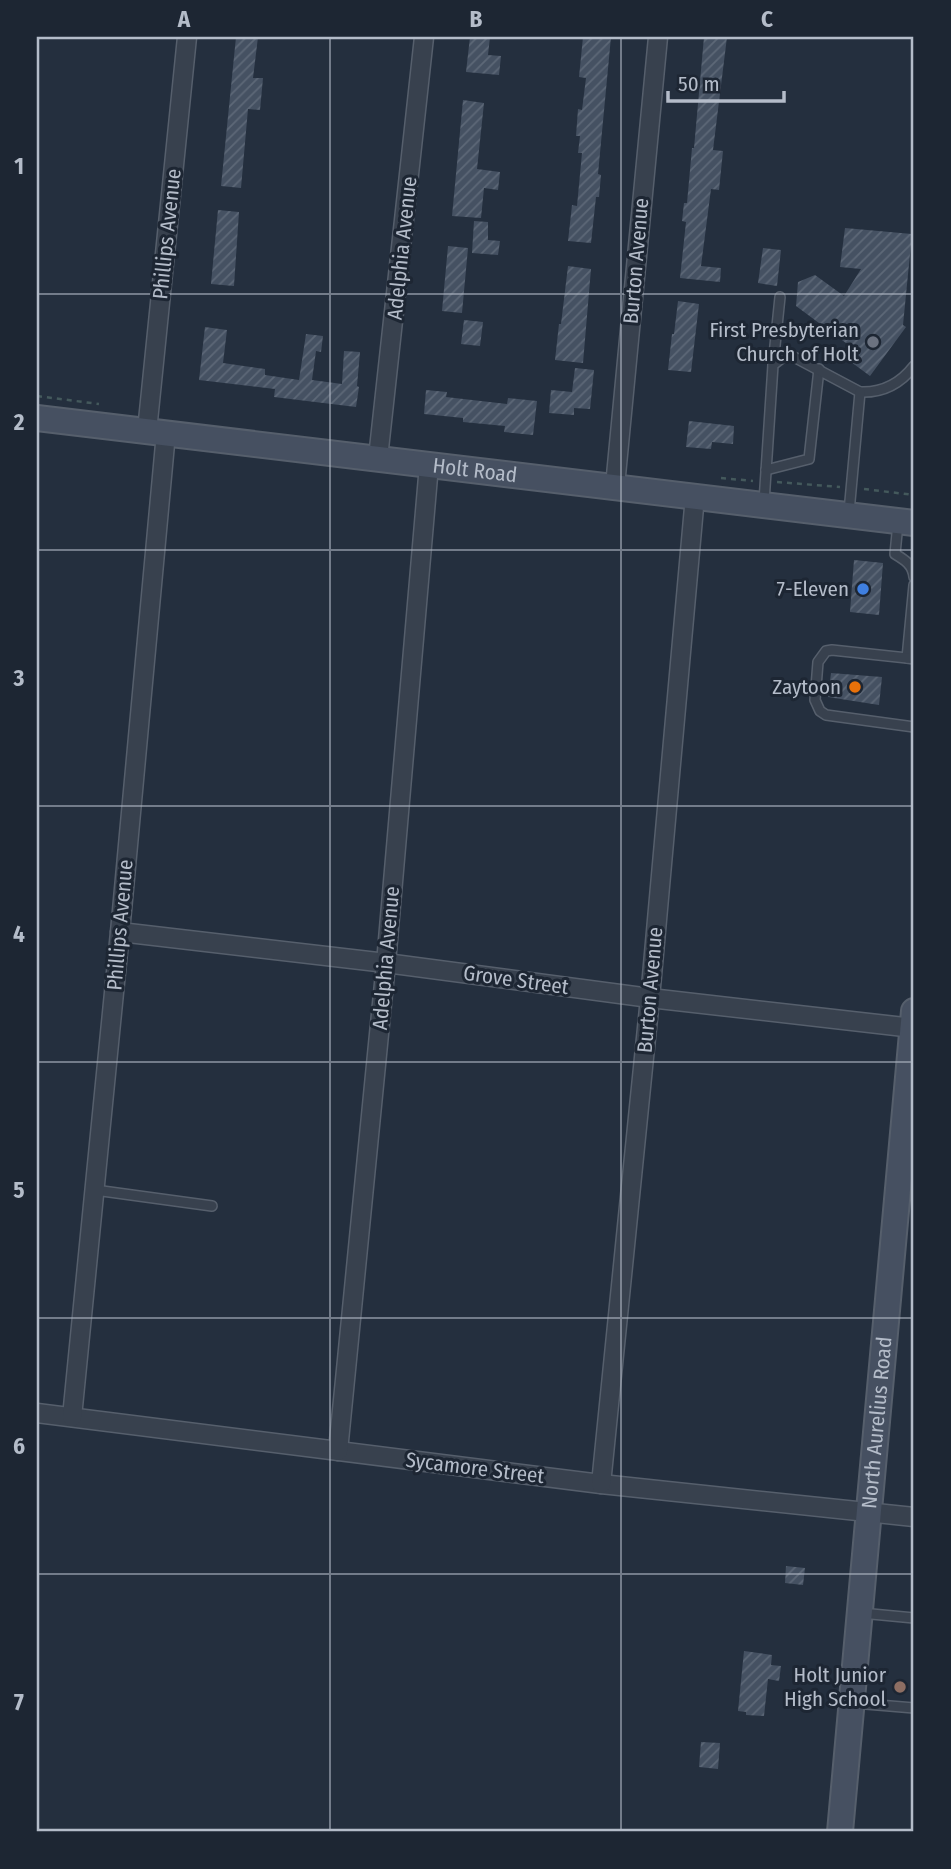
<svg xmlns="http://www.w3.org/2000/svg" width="951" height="1869" font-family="'Fira Sans Condensed',sans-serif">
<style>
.building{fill:url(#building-hatch)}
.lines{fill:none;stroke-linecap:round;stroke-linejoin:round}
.lane-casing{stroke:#565f6c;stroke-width:12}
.street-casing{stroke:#565f6c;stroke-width:21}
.secondary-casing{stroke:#565f6c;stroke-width:28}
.path{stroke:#44595c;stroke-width:2.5;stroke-dasharray:5 5;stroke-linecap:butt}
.lane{stroke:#38414e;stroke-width:9}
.street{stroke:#38414e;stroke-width:18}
.secondary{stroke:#465061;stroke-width:24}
.grid{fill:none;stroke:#b4bcc9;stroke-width:2;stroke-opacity:0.55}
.worship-dot{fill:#6b7280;stroke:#1d2633;stroke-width:2.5}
.shop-dot{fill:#3f7fe0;stroke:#1d2633;stroke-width:2.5}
.food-dot{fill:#e8710a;stroke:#1d2633;stroke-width:2.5}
.education-dot{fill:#8d6e63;stroke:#1d2633;stroke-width:2.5}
.labels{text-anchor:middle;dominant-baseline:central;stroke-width:6;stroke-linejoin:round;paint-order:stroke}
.street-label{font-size:21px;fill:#b4bcc9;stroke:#1d2633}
.poi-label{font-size:21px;fill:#b4bcc9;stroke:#1d2633;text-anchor:end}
.neatline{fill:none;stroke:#b4bcc9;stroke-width:2.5}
.grid-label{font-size:23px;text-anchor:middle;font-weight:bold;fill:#b4bcc9}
</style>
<defs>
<pattern id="building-hatch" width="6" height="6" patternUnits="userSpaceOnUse" patternTransform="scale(1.75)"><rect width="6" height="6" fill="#455162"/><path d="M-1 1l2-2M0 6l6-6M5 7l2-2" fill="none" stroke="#5d6877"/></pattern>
</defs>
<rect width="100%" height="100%" fill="#242f3e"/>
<g class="building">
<polygon points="236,37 258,37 253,78 263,78 260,110 248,109 241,188 221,186"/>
<polygon points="470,37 490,37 488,55 501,56 499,75 466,72"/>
<polygon points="583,37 611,37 598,174 601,175 599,197 596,197 591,243 568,241 572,205 577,206 582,153 578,153 580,136 576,136 578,109 582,110 586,78 579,77"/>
<polygon points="704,37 727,37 713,150 723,151 719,190 711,189 701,266 721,268 720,282 680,278 686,222 682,221 684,203 687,203 692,148 694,148"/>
<polygon points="463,100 484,103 477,169 500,172 498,190 484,188 481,218 452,216"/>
<polygon points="218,210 239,212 234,286 211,284"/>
<polygon points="474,221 488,222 488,240 500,241 498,255 472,253"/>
<polygon points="845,228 912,234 903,325 906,327 870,376 843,356 850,346 796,306 798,282 815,275 844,296 861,269 840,267"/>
<polygon points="448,246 468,248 462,313 442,311"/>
<polygon points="763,248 781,250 777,286 758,283"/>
<polygon points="568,266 591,269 583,363 555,360 559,324 561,324"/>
<polygon points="678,301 699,304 691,372 668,370 672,334 674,334"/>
<polygon points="464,320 483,322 480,346 461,344"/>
<polygon points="205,327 227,330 223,363 265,369 265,375 299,380 306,334 323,336 321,352 316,351 312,380 342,384 344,351 360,352 357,386 359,387 356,407 274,397 275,389 199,380"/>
<polygon points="575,368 594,370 590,409 574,408 574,415 549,413 551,390 572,392"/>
<polygon points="426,390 447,392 446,397 507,404 508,398 537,401 533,435 504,432 505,426 463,422 463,418 424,414"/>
<polygon points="689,421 734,426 733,444 712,442 711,449 686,447"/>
<polygon points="854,560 883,563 879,615 850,612"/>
<polygon points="831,673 882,677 879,705 828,697"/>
<polygon points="786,1566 805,1568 803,1585 785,1583"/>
<polygon points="744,1651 772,1655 771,1665 781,1666 779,1681 768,1679 764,1716 746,1715 746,1712 738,1711"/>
<polygon points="701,1742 720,1743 718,1769 699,1767"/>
</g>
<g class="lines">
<defs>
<g id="lane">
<polyline points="773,365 780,297"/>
<polyline points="766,470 809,459 819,369"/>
<path d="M764,502L773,365L782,358L794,357L860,392C883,393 900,384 914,366"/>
<polyline points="849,512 860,392"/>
<path d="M898,523L895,554C905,560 913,565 914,577"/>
<polyline points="914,585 907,658 914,659"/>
<polyline points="907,658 832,650 826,651 818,662 815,700 820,711 826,715 914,727"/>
<polyline points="95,1190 212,1206"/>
<polyline points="861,1613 914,1618"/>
<polyline points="854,1703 914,1708"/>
</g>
<g id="street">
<polyline points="147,431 187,37"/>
<polyline points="378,458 424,37"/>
<polyline points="615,486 658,37"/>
<polyline points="120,932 386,963 650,998 913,1028"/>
<polyline points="37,1413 601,1484 914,1517"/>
<polyline points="72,1417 120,932 166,433"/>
<polyline points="338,1451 386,963 429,465"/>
<polyline points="601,1484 650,998 695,496"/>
</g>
<g id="secondary">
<path id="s1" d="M37,418L914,523"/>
<path id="s2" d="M840,1832L914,1011"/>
</g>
</defs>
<use href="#lane" class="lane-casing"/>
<use href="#street" class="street-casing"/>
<use href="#secondary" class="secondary-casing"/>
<g class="path">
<polyline points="37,396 99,404"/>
<polyline points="721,478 753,481"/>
<polyline points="777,482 840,487"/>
<polyline points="864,489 914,495"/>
</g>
<use href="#lane" class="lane"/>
<use href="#street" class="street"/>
<use href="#secondary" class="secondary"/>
</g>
<path class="grid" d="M330,37V1832M621,37V1832M37,294H914M37,550H914M37,806H914M37,1062H914M37,1318H914M37,1574H914"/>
<circle class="worship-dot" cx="873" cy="342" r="7"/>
<circle class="shop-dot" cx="863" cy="589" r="7"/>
<circle class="food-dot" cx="855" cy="687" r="7"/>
<circle class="education-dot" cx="900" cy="1687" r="7"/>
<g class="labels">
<g class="street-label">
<text transform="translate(167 234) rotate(-84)">Phillips Avenue</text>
<text transform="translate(402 248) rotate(-84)">Adelphia Avenue</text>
<text transform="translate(636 261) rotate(-85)">Burton Avenue</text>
<text stroke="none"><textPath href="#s1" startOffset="441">Holt Road</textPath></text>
<text transform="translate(120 925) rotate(-85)">Phillips Avenue</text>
<text transform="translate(386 958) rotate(-85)">Adelphia Avenue</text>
<text transform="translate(516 980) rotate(8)">Grove Street</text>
<text transform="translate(650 990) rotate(-85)">Burton Avenue</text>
<text stroke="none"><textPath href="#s2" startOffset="411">North Aurelius Road</textPath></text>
<text transform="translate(475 1468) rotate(7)">Sycamore Street</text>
</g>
<g class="poi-label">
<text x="859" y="330">First Presbyterian<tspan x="859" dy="24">Church of Holt</tspan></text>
<text x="849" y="589">7-Eleven</text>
<text x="841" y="687">Zaytoon</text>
<text x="886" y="1675">Holt Junior<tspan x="886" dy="24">High School</tspan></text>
</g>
</g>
<rect width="951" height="1869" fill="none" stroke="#1d2633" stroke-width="77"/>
<path d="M668 91v10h116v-10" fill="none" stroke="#b4bcc9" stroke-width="3.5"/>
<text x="678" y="91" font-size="21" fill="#b4bcc9" stroke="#1d2633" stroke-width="5" paint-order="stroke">50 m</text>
<rect x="38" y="38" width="874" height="1792" class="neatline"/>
<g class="grid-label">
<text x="184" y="27">A</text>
<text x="476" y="27">B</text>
<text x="767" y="27">C</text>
<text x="19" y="174">1</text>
<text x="19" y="430">2</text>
<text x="19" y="686">3</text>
<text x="19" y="942">4</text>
<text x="19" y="1198">5</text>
<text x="19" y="1454">6</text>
<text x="19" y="1710">7</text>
</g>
</svg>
